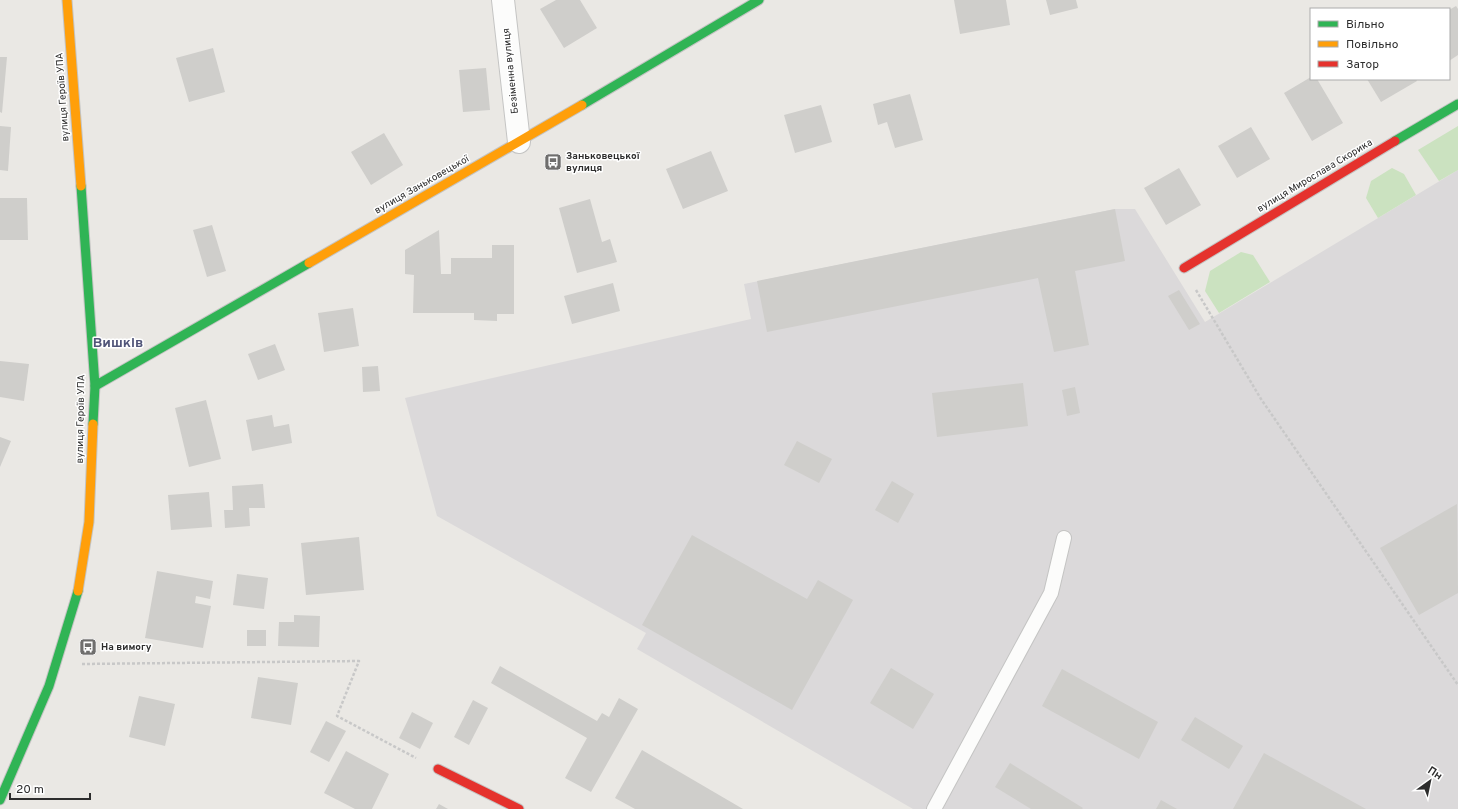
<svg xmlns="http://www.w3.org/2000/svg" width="1458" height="809" font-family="Overpass,sans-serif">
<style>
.industrial{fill:#dbd9da}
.green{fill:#cbe2c0}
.building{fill:#cfcecb}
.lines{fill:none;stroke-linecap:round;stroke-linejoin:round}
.lane-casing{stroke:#c4c4c3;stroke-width:16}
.street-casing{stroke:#c4c4c3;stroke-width:24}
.fast-casing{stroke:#c4c4c3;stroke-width:11}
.slow-casing{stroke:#c4c4c3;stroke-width:11}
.jam-casing{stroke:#c4c4c3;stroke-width:11}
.path{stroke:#c8c8c8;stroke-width:2.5;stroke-dasharray:3 2;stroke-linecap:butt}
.lane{stroke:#fcfcfb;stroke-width:14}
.street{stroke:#fcfcfb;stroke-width:22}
.fast{stroke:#30b455;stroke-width:9}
.slow{stroke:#ff9f0a;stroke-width:9}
.jam{stroke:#e5322d;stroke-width:9}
.labels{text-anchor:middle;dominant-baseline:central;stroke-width:3;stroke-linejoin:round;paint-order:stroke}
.street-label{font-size:10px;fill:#2d2d2d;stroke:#fff}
.poi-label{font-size:10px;font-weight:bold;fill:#2d2d2d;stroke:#fff;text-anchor:start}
.district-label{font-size:14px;font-weight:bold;fill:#515579;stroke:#fff}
</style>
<rect width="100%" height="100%" fill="#eae8e4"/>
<polygon class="industrial" points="1458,170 1458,809 913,809 637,649 646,633 437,516 405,398 751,319 744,284 1115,209 1135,209 1205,322"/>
<g class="green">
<polygon points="1458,126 1458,170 1439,181 1418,150"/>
<polygon points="1392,168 1404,174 1416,195 1378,218 1366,198 1371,181"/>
<polygon points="1241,252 1253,255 1270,282 1219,313 1205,291 1210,271"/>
</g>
<g class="building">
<polygon points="556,0 580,0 597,28 564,48 540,9"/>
<polygon points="954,0 1006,0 1010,25 960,34"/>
<polygon points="1046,0 1076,0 1078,8 1050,15"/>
<polygon points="1456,6 1458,9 1458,55 1449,61 1449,10"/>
<polygon points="213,48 225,92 189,102 176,58"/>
<polygon points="0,57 7,57 2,113 0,112"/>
<polygon points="486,68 490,110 463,112 459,70"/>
<polygon points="1311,77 1311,79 1317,79 1343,123 1312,141 1284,93"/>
<polygon points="1367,79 1416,79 1417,81 1381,102"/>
<polygon points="910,94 923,140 895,148 887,122 878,125 873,104"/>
<polygon points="821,105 832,142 795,153 784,115"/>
<polygon points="0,126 11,127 8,171 0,170"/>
<polygon points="1251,127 1270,159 1237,178 1218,146"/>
<polygon points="384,133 403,165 371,185 351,152"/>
<polygon points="711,151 728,191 683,209 666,169"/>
<polygon points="1179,168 1201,205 1166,225 1144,188"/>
<polygon points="0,198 27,198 28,240 0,240"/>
<polygon points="590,199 602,242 610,239 617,262 577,273 559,208"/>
<polygon points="1115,209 1125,261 1075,271 1089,345 1054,352 1038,278 767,332 757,281"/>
<polygon points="212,225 226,271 207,277 193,230"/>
<polygon points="439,230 441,274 451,274 451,258 492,258 492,245 514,245 514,314 497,314 497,321 474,320 474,313 413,313 414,275 405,274 405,250"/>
<polygon points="613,283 620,311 572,324 564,296"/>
<polygon points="1179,290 1200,324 1189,330 1168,296"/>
<polygon points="353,308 359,346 324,352 318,313"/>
<polygon points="275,344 285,370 258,380 248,354"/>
<polygon points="0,361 29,364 24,401 0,397"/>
<polygon points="378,366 380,391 363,392 362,367"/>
<polygon points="1023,383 1028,426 937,437 932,393"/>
<polygon points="1075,387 1080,413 1067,416 1062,390"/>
<polygon points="206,400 221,459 189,467 175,408"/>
<polygon points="272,415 274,427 289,424 292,443 252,451 246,420"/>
<polygon points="0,437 11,441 0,467"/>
<polygon points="797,441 832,459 819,483 784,465"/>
<polygon points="892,481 914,494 898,523 875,510"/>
<polygon points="263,484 265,508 249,508 250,526 225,528 224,510 233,510 232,486"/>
<polygon points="209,492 212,527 171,530 168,495"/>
<polygon points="1457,504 1458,593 1419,615 1380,548"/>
<polygon points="692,535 807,599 818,580 853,600 792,710 642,625"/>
<polygon points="359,537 364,590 306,595 301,543"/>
<polygon points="157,571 213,581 210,599 196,596 195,603 211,606 203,648 145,638"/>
<polygon points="237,574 268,578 264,609 233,605"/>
<polygon points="294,615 320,616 319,647 278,646 279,622 294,622"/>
<rect x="247" y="630" width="19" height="16"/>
<polygon points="500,666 597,721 602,713 609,717 619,698 638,709 591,792 565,778 587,738 491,683"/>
<polygon points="891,668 934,694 913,729 870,703"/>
<polygon points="1062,669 1158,722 1139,759 1042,706"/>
<polygon points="258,677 298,683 291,725 251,718"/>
<polygon points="139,696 175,704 165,746 129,737"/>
<polygon points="473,700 488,708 469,745 454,737"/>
<polygon points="412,712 433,723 420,749 399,738"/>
<polygon points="1195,717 1243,746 1229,769 1181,740"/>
<polygon points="326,721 346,731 329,762 310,752"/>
<polygon points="642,750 743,809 635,809 615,798"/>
<polygon points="346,751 389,774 372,809 355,809 324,793"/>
<polygon points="1264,753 1366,809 1233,809"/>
<polygon points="1010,763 1083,808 1082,809 1031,809 995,787"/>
<polygon points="1161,800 1177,809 1156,809"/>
<polygon points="439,804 448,809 436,809"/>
</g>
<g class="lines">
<defs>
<polyline id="lane" points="934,809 1051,593 1064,538"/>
<polyline id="street" points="503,0 519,142"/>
<g id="fast">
<polyline points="582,105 759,0"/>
<polyline points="1395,141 1458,104"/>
<polyline points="81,186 95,386 93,424"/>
<polyline points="95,386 309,263"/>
<polyline points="0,800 49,686 78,591"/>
</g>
<g id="slow">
<polyline points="67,0 81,186"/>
<polyline points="309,263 582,105"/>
<polyline points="78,591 89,522 93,424"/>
</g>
<g id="jam">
<polyline points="1184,268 1395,141"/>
<polyline points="438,769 519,809"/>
</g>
</defs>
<use href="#lane" class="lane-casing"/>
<use href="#street" class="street-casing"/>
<use href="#fast" class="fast-casing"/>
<use href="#slow" class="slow-casing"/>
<use href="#jam" class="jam-casing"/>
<g class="path">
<polyline points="1196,290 1261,399 1458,685"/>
<polyline points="82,664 359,661 337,716 416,758"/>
</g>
<use href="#lane" class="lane"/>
<use href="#street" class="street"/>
<use href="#fast" class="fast"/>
<use href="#slow" class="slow"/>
<use href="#jam" class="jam"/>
</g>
<defs>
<symbol id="bus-square" viewBox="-11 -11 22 22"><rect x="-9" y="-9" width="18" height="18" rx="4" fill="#6f6e6d" stroke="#fff"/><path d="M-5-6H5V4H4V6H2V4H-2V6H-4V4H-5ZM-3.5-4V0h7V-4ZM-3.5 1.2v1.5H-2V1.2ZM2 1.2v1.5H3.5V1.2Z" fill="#fff"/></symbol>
</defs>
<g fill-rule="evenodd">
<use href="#bus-square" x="543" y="152" width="20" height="20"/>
<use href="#bus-square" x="78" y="637" width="20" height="20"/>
</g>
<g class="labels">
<g class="street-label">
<text transform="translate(511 71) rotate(-96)">Безіменна вулиця</text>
<text transform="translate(63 97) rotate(-94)">вулиця Героїв УПА</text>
<text transform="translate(1315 176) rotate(-31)">вулиця Мирослава Скорика</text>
<text transform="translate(422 185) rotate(-30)">вулиця Заньковецької</text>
<text transform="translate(81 419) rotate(-89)">вулиця Героїв УПА</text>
</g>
<g class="poi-label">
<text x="566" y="156">Заньковецької<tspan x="566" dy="12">вулиця</tspan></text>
<text x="101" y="647">На вимогу</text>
</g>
<g class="district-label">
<text x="118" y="343">Вишків</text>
</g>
</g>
<rect x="1310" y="8" width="140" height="72" fill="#ffffff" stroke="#ababab"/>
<rect x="1318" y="21" width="20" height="6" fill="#30b455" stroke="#ababab"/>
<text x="1346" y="28" font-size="12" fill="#2d2d2d">Вільно</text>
<rect x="1318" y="41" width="20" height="6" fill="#ff9f0a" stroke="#ababab"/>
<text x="1346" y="48" font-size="12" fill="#2d2d2d">Повільно</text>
<rect x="1318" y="61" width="20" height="6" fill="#e5322d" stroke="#ababab"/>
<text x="1346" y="68" font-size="12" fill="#2d2d2d">Затор</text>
<g transform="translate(1430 781) rotate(33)" stroke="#ffffff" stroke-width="3" paint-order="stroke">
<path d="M0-3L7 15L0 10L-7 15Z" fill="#2d2d2d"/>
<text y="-6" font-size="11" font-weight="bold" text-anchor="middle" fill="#2d2d2d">Пн</text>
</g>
<path d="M10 793v6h80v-6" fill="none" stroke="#2d2d2d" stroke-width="2"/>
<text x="16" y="793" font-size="12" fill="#2d2d2d" stroke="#ffffff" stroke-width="3" paint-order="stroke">20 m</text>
</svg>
